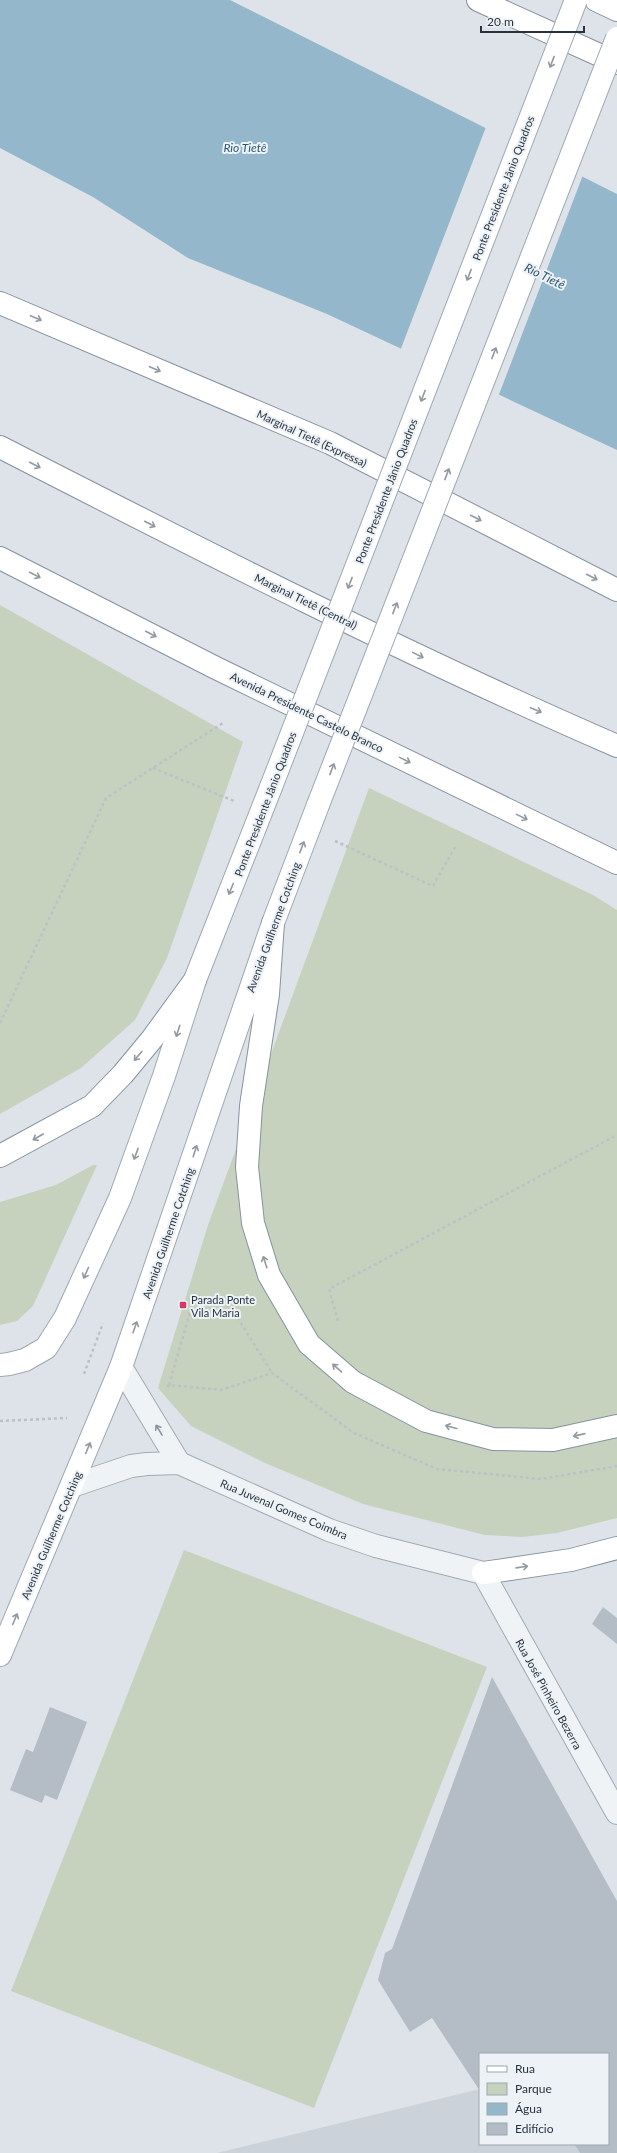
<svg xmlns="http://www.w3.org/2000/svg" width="617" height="2153" font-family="Lato,sans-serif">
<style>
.built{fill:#cbd2da}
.green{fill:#c6d2be}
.water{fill:#95b7cb}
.pier{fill:#dde3e8}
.building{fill:#b4bdc5}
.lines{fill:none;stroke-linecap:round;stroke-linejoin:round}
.minor-casing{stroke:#a2abb2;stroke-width:24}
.major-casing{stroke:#9ca9b4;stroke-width:24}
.highway-casing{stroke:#84929f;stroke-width:24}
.path{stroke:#bbc1c6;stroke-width:2.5;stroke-dasharray:3 3;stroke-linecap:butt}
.minor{stroke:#f0f3f6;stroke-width:22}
.major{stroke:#fff;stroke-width:22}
.highway{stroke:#fff;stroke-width:22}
.major-bridge-casing{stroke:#9ca9b4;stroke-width:24;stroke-linecap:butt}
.major-bridge{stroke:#fff;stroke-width:22}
.oneway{stroke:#92999f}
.oneway2{stroke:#8b939a}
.poi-dot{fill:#d63967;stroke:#edf2f6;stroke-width:1.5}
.labels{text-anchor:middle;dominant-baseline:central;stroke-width:4;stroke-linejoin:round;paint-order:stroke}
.street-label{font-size:11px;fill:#26333f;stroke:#edf2f6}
.poi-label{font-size:11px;fill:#26333f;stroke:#edf2f6;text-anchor:start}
.water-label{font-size:12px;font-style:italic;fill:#2d5876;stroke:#edf2f6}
</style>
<rect width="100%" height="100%" fill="#dde3e8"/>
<polygon class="built" points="480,2089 480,2144 574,2144 580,2153 217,2153"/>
<g class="green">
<polygon points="0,605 243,742 167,958 135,1020 81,1068 0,1114"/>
<polygon points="369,788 593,895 617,910 617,1518 557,1533 522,1537 485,1535 363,1504 265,1463 191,1426 158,1388 208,1225"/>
<polygon points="93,1165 97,1165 33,1306 17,1321 0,1325 0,1202 56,1185"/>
<polygon points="184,1550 487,1667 314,2108 11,1991"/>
</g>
<polygon class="water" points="0,0 230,0 617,194 617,450 327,314 188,258 93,197 0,148"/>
<polygon class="pier" points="486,127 583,175 498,397 400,351"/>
<g class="building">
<polygon points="603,1607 617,1618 617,1644 592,1624"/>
<polygon points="492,1677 617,1901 617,2153 580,2153 574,2144 608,2144 608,2054 480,2054 480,2091 432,2018 410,2032 378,1980 385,1953 392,1949"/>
<polygon points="50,1707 87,1722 57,1800 45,1795 42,1803 10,1790 26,1749 33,1752"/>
</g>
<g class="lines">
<defs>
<g id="minor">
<polyline points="121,1367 179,1463"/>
<polyline points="72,1486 131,1466 147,1464 179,1463 329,1530 376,1546 483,1573 617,1813"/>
</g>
<g id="major">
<polyline points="0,1365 9,1364 25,1360 46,1348 65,1318 120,1198 164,1076 195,980 271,787"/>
<polyline points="0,1655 121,1367 273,923 318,805"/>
</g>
<g id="highway">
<polyline points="478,0 617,63"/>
<polyline points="596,0 617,10"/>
<polyline points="0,303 330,443 617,590"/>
<path d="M0,447C203,551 407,655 617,746"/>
<polyline points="0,558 216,668 617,863"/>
<polyline points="273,923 268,994 251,1106 247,1167 253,1223 269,1275 309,1344 353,1382 426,1421 493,1439 553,1440 617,1426"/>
<polyline points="0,1156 92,1106 123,1074 152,1039 195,980"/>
<polyline points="483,1573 571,1560 617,1548"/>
</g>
</defs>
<use href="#minor" class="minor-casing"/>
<use href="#major" class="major-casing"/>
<use href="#highway" class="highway-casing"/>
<g class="path">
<polyline points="153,768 234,801"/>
<polyline points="335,841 433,886 455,847"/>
<polyline points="0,1023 106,798 223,723"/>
<polyline points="338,1321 329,1289 617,1135"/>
<polyline points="84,1374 103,1323"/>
<polyline points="169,1385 195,1295 231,1307 272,1373"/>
<polyline points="167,1387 169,1385 221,1390 272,1373 354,1433 437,1469 541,1479 617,1466"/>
<polyline points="0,1421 67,1418"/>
</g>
<use href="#minor" class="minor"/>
<use href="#major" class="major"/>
<use href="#highway" class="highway"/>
<defs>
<g id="major-bridge">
<polyline points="271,787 576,0"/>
<polyline points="318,805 617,38"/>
</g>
</defs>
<use href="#major-bridge" class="major-bridge-casing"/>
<use href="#major-bridge" class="major-bridge"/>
</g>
<defs><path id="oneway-shaft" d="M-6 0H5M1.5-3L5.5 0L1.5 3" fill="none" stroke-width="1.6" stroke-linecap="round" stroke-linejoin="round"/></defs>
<g class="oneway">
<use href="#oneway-shaft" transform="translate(552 62) rotate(111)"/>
<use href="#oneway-shaft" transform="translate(469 275) rotate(111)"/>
<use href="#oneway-shaft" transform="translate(36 318) rotate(23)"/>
<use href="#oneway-shaft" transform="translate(494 353) rotate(-69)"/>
<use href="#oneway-shaft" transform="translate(155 369) rotate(23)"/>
<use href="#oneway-shaft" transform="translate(423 396) rotate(111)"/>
<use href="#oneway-shaft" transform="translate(35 465) rotate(27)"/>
<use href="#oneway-shaft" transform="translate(447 474) rotate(-69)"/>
<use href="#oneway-shaft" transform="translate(476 518) rotate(27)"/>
<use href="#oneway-shaft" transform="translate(150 524) rotate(27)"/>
<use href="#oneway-shaft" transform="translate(35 575) rotate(27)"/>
<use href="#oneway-shaft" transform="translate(592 577) rotate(27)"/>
<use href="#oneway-shaft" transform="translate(350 583) rotate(111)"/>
<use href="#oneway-shaft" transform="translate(395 608) rotate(-69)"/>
<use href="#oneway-shaft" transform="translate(151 634) rotate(27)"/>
<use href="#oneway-shaft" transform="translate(418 655) rotate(26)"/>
<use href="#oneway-shaft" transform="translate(536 710) rotate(23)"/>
<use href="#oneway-shaft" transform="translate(405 760) rotate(26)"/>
<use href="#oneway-shaft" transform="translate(332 769) rotate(-69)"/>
<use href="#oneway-shaft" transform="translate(522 817) rotate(26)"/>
<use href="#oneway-shaft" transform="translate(302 847) rotate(-69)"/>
<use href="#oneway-shaft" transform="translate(231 889) rotate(112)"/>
<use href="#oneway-shaft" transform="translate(178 1031) rotate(108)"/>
<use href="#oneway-shaft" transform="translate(138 1056) rotate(130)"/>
<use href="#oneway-shaft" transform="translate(38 1137) rotate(150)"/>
<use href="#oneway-shaft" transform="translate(195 1151) rotate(-72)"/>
<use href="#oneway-shaft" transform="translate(136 1154) rotate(110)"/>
<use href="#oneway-shaft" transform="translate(265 1262) rotate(-108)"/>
<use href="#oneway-shaft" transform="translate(86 1273) rotate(114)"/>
<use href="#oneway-shaft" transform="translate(135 1327) rotate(-71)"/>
<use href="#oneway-shaft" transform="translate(337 1368) rotate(-139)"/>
<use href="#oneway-shaft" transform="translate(451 1427) rotate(-165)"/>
<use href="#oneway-shaft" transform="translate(579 1435) rotate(167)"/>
<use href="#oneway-shaft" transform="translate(88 1448) rotate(-67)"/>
<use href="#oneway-shaft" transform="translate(522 1567) rotate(-8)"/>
<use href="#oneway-shaft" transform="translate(15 1619) rotate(-67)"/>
</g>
<use class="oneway2" href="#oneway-shaft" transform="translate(159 1430) rotate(-121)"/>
<rect class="poi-dot" x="179" y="1301" width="8" height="8" rx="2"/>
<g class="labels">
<g class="street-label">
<text transform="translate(503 188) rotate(-69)">Ponte Presidente Jânio Quadros</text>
<text transform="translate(312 438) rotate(25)">Marginal Tietê (Expressa)</text>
<text transform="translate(386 491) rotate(-69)">Ponte Presidente Jânio Quadros</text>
<text transform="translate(306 601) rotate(26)">Marginal Tietê (Central)</text>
<text transform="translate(307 712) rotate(26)">Avenida Presidente Castelo Branco</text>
<text transform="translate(265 804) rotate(-69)">Ponte Presidente Jânio Quadros</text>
<text transform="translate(273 927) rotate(-70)">Avenida Guilherme Cotching</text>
<text transform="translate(168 1233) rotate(-71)">Avenida Guilherme Cotching</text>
<text transform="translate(284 1509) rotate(23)">Rua Juvenal Gomes Coimbra</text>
<text transform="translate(51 1535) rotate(-67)">Avenida Guilherme Cotching</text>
<text transform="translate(549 1694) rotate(61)">Rua José Pinheiro Bezerra</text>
</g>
<g class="poi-label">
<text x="191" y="1299">Parada Ponte<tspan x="191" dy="13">Vila Maria</tspan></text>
</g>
<g class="water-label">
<text x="245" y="147">Rio Tietê</text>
<text transform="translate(545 276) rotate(26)">Rio Tietê</text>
</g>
</g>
<rect x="479" y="2053" width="130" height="92" fill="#edf2f6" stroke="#9da6ad"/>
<rect x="487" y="2066" width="20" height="6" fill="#ffffff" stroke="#9da6ad"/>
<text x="515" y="2073" font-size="12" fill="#26333f">Rua</text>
<rect x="487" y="2083" width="20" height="12" fill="#c6d2be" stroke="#9da6ad"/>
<text x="515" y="2093" font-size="12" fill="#26333f">Parque</text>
<rect x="487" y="2103" width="20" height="12" fill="#95b7cb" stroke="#9da6ad"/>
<text x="515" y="2113" font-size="12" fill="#26333f">Água</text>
<rect x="487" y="2123" width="20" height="12" fill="#b4bdc5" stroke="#9da6ad"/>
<text x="515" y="2133" font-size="12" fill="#26333f">Edifício</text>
<path d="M481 26v6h103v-6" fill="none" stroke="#26333f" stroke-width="2"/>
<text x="487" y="26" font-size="12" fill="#26333f" stroke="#edf2f6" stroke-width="3" paint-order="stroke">20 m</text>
</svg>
